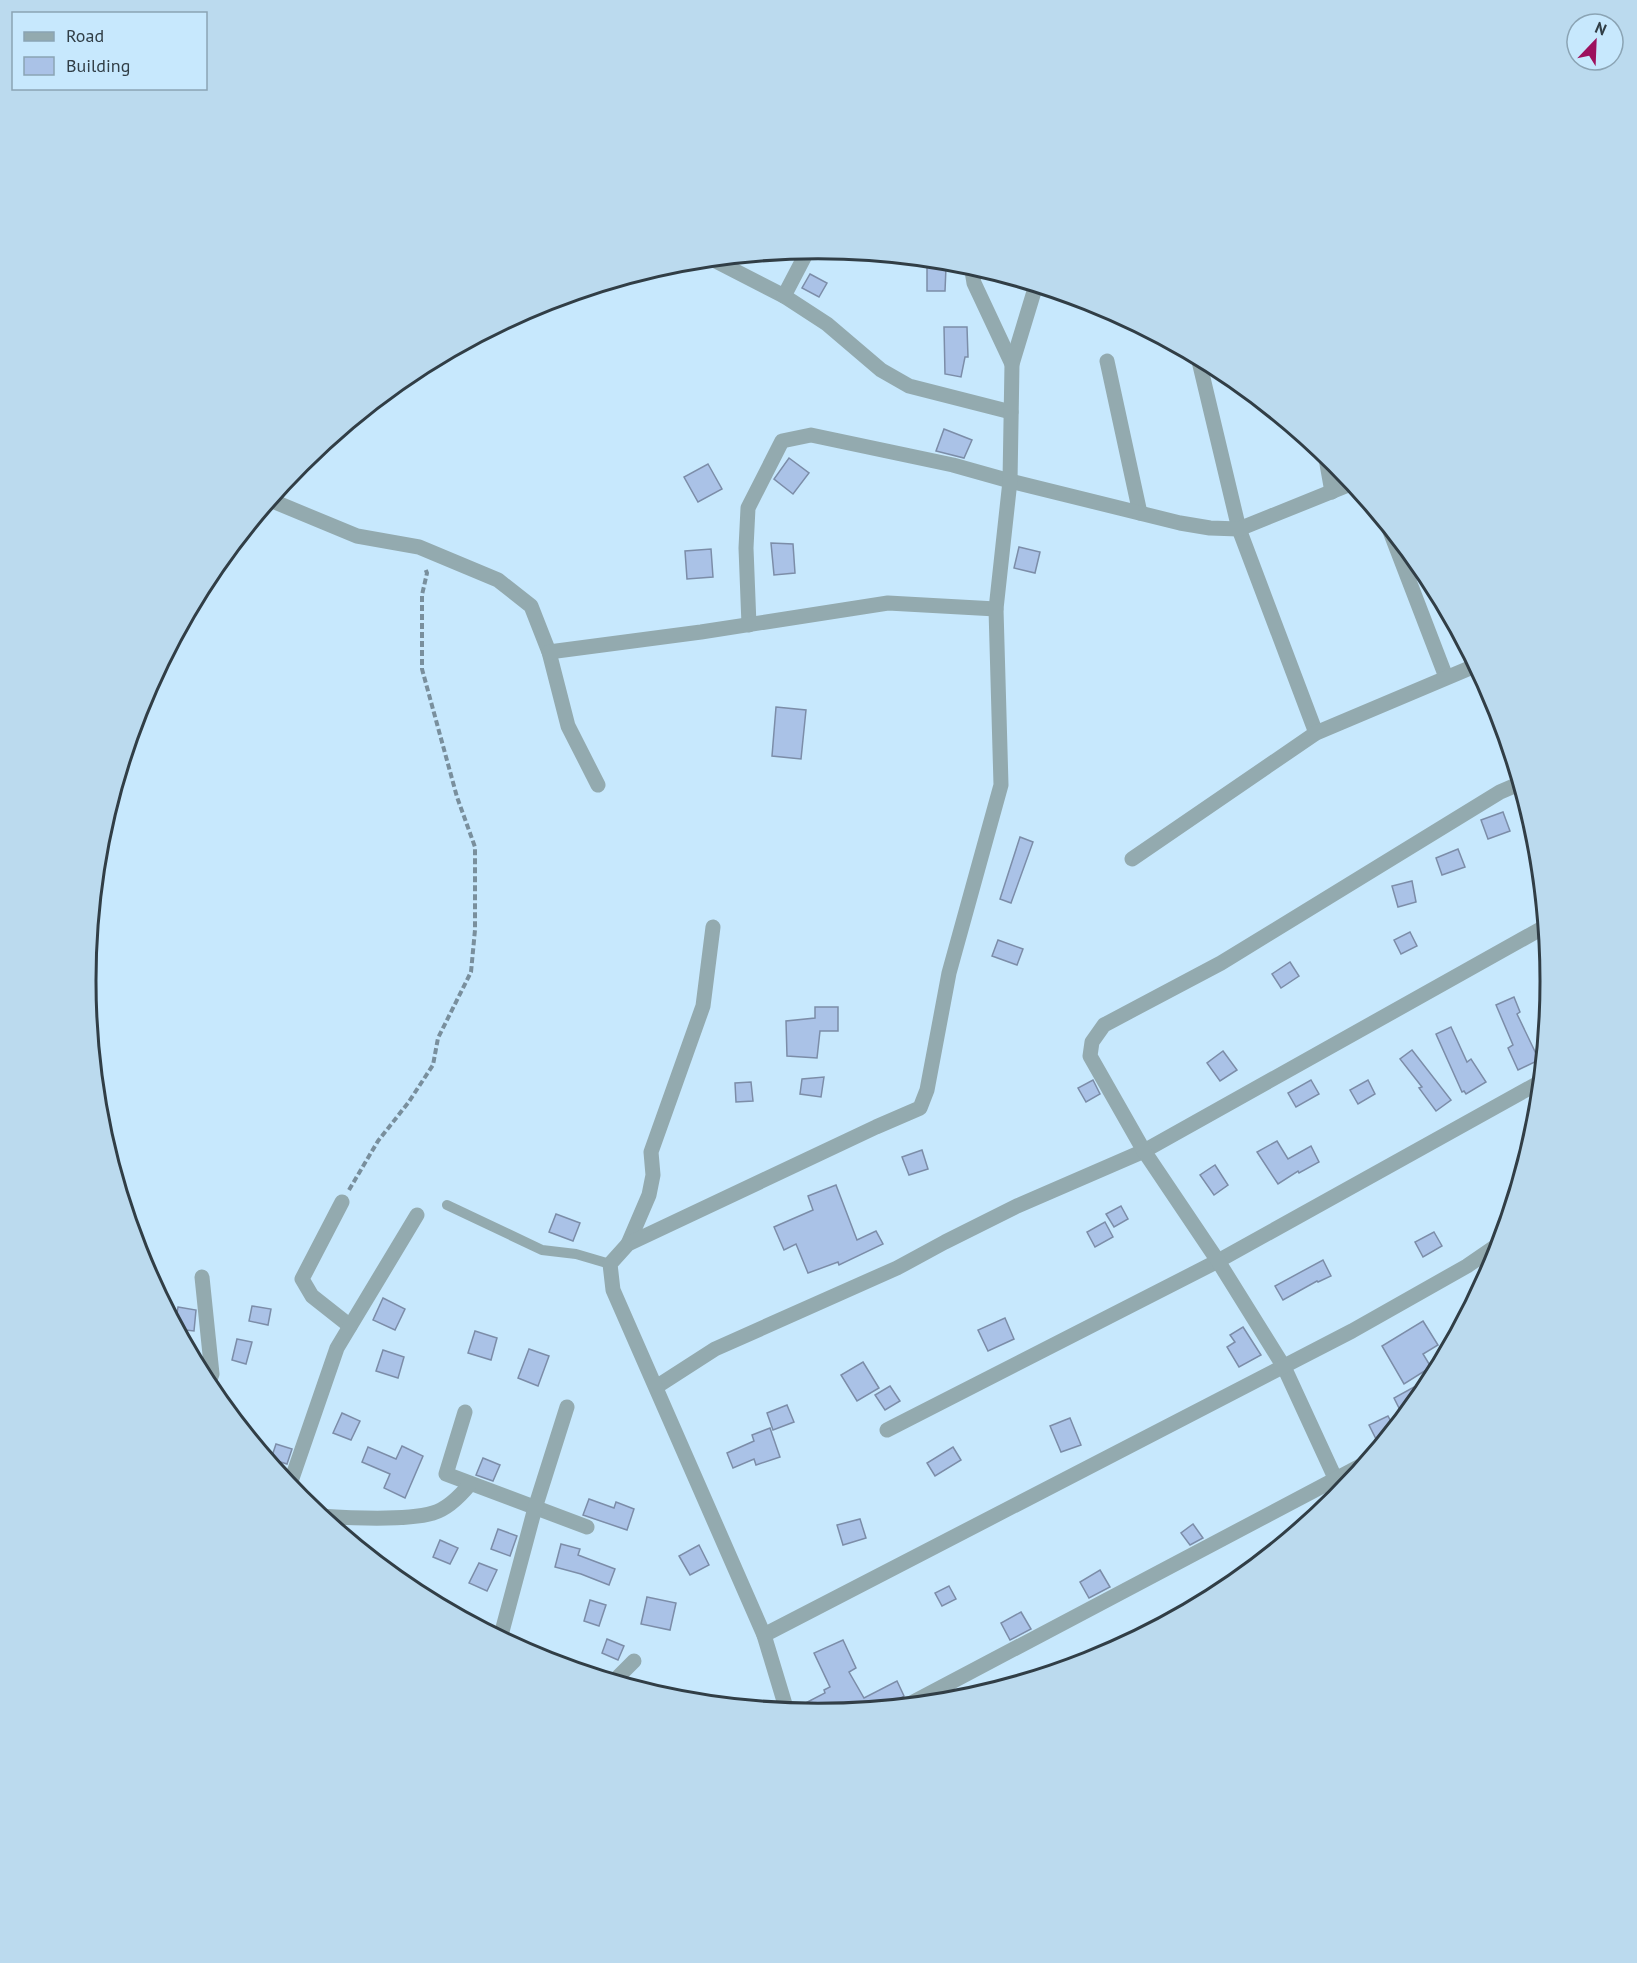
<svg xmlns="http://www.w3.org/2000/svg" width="1637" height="1963" font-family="'PT Sans',sans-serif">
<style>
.building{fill:#aac2e7;stroke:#7c8da8;stroke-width:1.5}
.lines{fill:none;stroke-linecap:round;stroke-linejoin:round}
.path{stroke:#798f9d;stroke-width:4;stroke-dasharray:6 3;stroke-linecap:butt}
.lane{stroke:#93aaaf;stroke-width:10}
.street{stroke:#93aaaf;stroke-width:15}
.rim{fill:none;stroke:#313e46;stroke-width:3}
</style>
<rect width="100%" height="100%" fill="#c7e8fd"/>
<g class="building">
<polygon points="927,267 946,267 945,291 927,291"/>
<polygon points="810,274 827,283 819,297 802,288"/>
<polygon points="944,327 967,327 968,357 965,357 961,377 945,374"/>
<polygon points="944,429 972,440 964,458 936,451"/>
<polygon points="789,458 809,473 793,494 774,479"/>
<polygon points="708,464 722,489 698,502 684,477"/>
<polygon points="771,543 793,544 795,573 774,575"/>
<polygon points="1019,547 1040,552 1035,573 1014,568"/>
<polygon points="711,549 713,577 687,579 685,551"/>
<polygon points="776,707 806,710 801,759 772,756"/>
<polygon points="1503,812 1510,831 1488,839 1481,820"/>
<polygon points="1020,837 1033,842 1011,903 1000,899"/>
<polygon points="1458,849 1465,867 1442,875 1436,858"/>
<polygon points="1412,881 1416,902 1398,907 1392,886"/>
<polygon points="1410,932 1417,946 1401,954 1394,940"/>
<polygon points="998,940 1023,949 1017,965 992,956"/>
<polygon points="1290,962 1299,976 1281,988 1272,974"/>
<polygon points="1514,997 1520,1012 1517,1014 1539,1060 1518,1070 1508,1048 1513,1045 1496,1005"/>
<polygon points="815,1007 838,1007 838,1031 820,1031 817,1058 787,1056 786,1021 815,1018"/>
<polygon points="1451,1027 1467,1062 1471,1059 1486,1082 1466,1094 1464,1091 1462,1092 1436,1034"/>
<polygon points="1412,1050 1451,1100 1436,1111 1419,1088 1422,1087 1400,1059"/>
<polygon points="1223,1051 1237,1070 1220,1081 1207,1063"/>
<polygon points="824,1077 821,1097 800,1094 802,1079"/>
<polygon points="1093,1080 1100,1094 1086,1102 1078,1088"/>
<polygon points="1311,1080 1319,1094 1296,1107 1288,1093"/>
<polygon points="1368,1080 1375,1094 1358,1104 1350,1090"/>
<polygon points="751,1082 753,1101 736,1102 735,1083"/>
<polygon points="1277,1141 1288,1159 1311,1146 1319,1162 1299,1173 1298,1171 1278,1184 1257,1152"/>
<polygon points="922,1150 928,1169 909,1175 902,1157"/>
<polygon points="1215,1165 1228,1185 1214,1195 1200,1175"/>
<polygon points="836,1185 857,1240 876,1231 883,1244 839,1265 838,1262 808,1273 796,1244 784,1250 774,1227 813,1210 808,1196"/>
<polygon points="1121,1206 1128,1219 1114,1227 1106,1214"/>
<polygon points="556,1214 580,1223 573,1241 549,1232"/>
<polygon points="1105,1222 1113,1237 1095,1247 1087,1232"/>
<polygon points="1434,1232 1442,1246 1423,1257 1415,1242"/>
<polygon points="1323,1260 1331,1276 1318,1282 1317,1281 1283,1300 1275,1286"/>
<polygon points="383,1298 405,1309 395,1330 373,1320"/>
<polygon points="252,1306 271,1309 268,1325 249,1321"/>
<polygon points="178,1307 196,1310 194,1331 177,1329 175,1326"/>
<polygon points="1005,1318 1014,1339 988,1351 978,1330"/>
<polygon points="1423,1321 1438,1345 1423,1354 1431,1367 1404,1384 1382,1346"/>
<polygon points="1243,1327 1261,1355 1239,1367 1227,1347 1235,1342 1230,1335"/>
<polygon points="475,1331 497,1338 491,1360 468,1353"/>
<polygon points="237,1339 252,1342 246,1364 232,1360"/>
<polygon points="529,1349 549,1356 538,1386 518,1378"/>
<polygon points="383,1350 404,1357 398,1378 376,1371"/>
<polygon points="863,1362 879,1388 857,1401 841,1375"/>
<polygon points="890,1386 900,1401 885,1410 875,1395"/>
<polygon points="1414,1387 1420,1398 1415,1404 1401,1412 1394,1398"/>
<polygon points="787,1405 794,1422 773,1430 767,1413"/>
<polygon points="342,1413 360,1421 351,1440 333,1433"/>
<polygon points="1388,1416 1395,1429 1380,1447 1369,1425"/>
<polygon points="1070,1418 1081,1445 1061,1452 1050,1426"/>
<polygon points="770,1428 780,1457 756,1465 754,1459 733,1468 727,1453 754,1441 752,1435"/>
<polygon points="276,1444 292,1449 287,1464 271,1459"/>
<polygon points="402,1446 423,1456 405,1498 384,1488 390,1474 362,1462 368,1447 396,1459"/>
<polygon points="953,1447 961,1460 935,1476 927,1463"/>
<polygon points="483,1458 500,1465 493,1481 476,1475"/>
<polygon points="589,1499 614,1508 616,1502 634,1509 627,1530 583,1515"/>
<polygon points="860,1519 866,1538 843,1545 837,1525"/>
<polygon points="1193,1524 1203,1538 1190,1545 1181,1533"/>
<polygon points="498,1529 517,1536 510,1556 491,1549"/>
<polygon points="440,1540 458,1548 450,1564 433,1557"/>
<polygon points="561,1544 580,1549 578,1555 615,1569 609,1585 581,1574 555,1567"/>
<polygon points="699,1545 709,1565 690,1575 679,1556"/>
<polygon points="479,1563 497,1570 487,1591 469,1583"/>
<polygon points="1100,1570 1110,1587 1089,1598 1080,1582"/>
<polygon points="949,1586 956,1599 942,1606 935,1593"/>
<polygon points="647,1597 676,1603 670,1630 641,1624"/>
<polygon points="590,1600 606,1605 599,1626 584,1621"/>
<polygon points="1021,1612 1031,1629 1010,1640 1001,1623"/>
<polygon points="607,1639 624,1646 618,1660 602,1653"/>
<polygon points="843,1640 856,1668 849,1672 864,1698 897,1681 904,1696 898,1700 895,1707 818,1714 797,1712 796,1708 825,1693 824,1690 830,1687 814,1653"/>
</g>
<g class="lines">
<polyline class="path" points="349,1190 378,1141 408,1103 433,1065 438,1038 471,972 475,930 475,847 457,797 422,669 422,595 427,573 425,568"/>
<polyline class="lane" points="447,1205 542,1250 576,1254 610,1264"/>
<g class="street">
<polyline points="712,259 784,296 827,324 881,370 909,386 1011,412"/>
<polyline points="971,265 974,283 1012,364"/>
<polyline points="784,296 808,250"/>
<polyline points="1198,357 1239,529 1316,733"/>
<polyline points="1107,361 1140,513"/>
<polyline points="1325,453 1332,492"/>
<polyline points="270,500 357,536 419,547 498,580 531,606 549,652 568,726 598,785"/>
<polyline points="1388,526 1446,677"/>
<polyline points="749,625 746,548 748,508 782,441 811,435 953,465 1010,481 1180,523 1210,528 1239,529 1353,483"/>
<polyline points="549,652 701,632 888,603 996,609"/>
<polyline points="1132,859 1316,733 1477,665"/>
<polyline points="342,1202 302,1279 312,1296 350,1326"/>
<polyline points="628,1244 649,1195 653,1175 651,1152 703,1006 713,927"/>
<polyline points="202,1277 212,1374 208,1386"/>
<polyline points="656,1387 715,1349 897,1268 945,1242 1017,1206 1144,1151 1546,926"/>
<polyline points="465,1412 446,1474 587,1527"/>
<polyline points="887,1430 1218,1261 1542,1081"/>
<polyline points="289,1487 337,1348 417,1215"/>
<polyline points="1342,1493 1284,1367 1218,1261 1144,1151 1090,1056 1092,1042 1104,1025 1221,963 1500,792 1521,783"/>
<path d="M320,1516C350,1518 405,1521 433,1513C447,1509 461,1495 470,1484"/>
<polyline points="764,1635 1352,1331 1467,1266 1502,1242"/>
<polyline points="500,1639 535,1508 567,1407"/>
<polyline points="613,1682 634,1661"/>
<polyline points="906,1706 1368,1462"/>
<polyline points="787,1711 764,1635 613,1290 610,1264 628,1244 876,1127 920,1108 927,1090 949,973 1001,785 996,609 1010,481 1012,364 1036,285"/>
</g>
</g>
<path d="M0 0H1637V1963H0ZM96 981a722 722 0 1 1 1444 0a722 722 0 1 1-1444 0Z" fill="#bbdaee" fill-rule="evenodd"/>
<path class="rim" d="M96 981a722 722 0 1 1 1444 0a722 722 0 1 1-1444 0Z"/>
<rect x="12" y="12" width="195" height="78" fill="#c7e8fd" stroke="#8ba4b4" stroke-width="1.5"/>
<rect x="24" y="32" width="30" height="9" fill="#93aaaf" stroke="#8ba4b4" stroke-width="1.5"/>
<text x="66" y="42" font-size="18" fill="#313e46">Road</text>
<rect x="24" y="57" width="30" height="18" fill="#aac2e7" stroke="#8ba4b4" stroke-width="1.5"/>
<text x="66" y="72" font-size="18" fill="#313e46">Building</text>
<g transform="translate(1595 42) rotate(23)"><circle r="28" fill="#c7e8fd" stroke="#8ba4b4" stroke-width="1.5"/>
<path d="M0-4.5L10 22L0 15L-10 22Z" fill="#9d105d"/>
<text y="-9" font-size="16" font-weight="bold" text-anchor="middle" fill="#313e46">N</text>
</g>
</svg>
